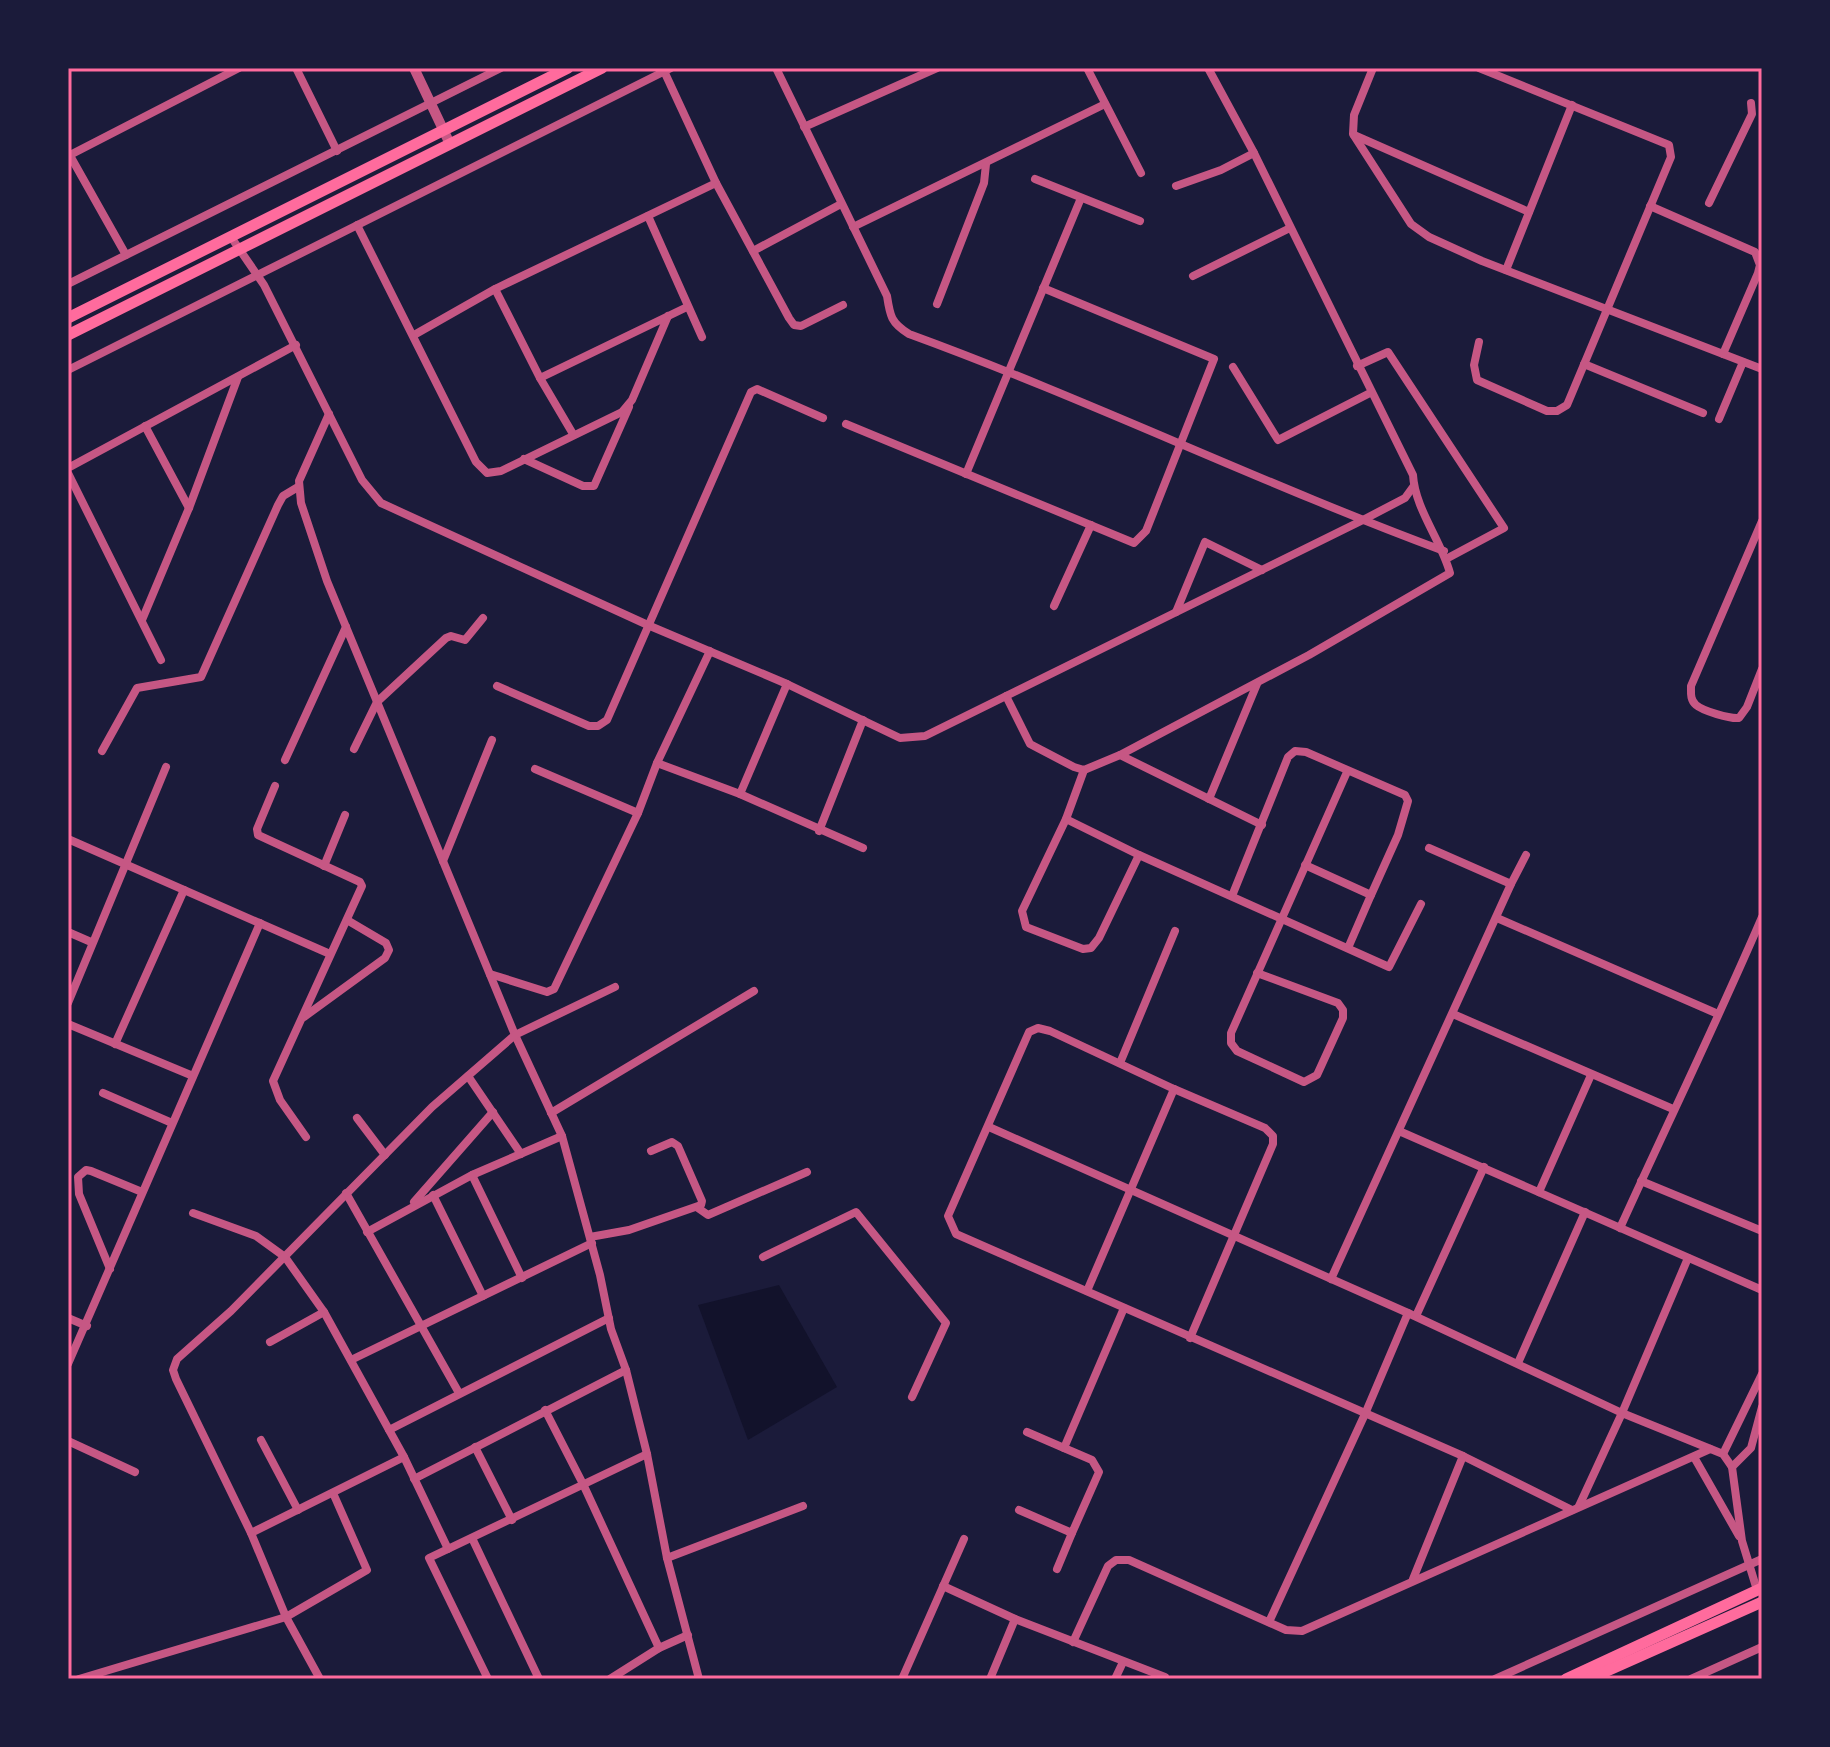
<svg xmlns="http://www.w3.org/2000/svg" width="1830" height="1747" font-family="Arial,sans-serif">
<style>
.water{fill:#12122b}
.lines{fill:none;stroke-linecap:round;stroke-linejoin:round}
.minor{stroke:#c65784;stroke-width:8}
.tertiary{stroke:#c65784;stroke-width:10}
.secondary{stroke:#ff6b9d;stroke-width:11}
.neatline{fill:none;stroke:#ff6b9d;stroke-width:3}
</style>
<rect width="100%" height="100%" fill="#1b1b3a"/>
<polygon class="water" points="779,1285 837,1387 748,1440 698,1305"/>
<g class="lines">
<g class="minor">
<polyline points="296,68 337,151"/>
<path d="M776,68L887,296C890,316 891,323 909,334C1090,400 1263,484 1444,551"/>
<polyline points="1087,68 1141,173"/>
<polyline points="1373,68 1354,115 1353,134 1411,224 1429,237 1482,261 1762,369"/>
<polyline points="1479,68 1669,145 1671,157 1567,405 1557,411 1547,411 1477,380 1474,365 1479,342"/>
<polyline points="664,71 716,183 789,318 794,325 801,326 843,305"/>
<polyline points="804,127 937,68"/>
<polyline points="1354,135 1529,212"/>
<polyline points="68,152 126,255"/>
<polyline points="70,155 239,68"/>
<polyline points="1035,179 1140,221"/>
<polyline points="1176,186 1221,170 1254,153"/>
<polyline points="1709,203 1752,114 1751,103"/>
<polyline points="1650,206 1755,252 1760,265 1758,273 1723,354"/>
<polyline points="648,216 702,337"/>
<polyline points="357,225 476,462 487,473 501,471 622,412 632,400 668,316"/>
<polyline points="853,227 1105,104"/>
<polyline points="231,237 264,285 362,480 381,503 650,626 787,684 900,738 925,736 1361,521 1405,498 1413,487"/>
<polyline points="753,251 841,204"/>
<polyline points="1506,270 1572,105"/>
<polyline points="1193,276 1290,228"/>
<polyline points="68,284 501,68"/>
<polyline points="495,289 540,378 573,434"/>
<polyline points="937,304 984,183 986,164"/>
<polyline points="414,335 495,289 716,183"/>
<polyline points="1584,364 1703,413"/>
<polyline points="1357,366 1388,352 1504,528 1446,559"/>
<polyline points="1233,367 1278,440 1370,393"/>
<polyline points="68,370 671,68"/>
<polyline points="540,378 687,307"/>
<polyline points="329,414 299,481 301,503 327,581 515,1035 562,1136 600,1275 611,1329 626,1370 647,1454 667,1558 699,1679"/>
<polyline points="1719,419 1743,362"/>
<polyline points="846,424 1134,543 1146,531 1214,359 1043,288"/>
<polyline points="145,426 189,508"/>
<polyline points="524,459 583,486 594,486 629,407"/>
<polyline points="68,468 296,345"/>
<polyline points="68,473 161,660"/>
<polyline points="966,474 1081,198"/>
<path d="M1762,521L1691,686C1691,693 1690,700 1696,705C1703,711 1730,719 1739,718L1747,707L1762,669"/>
<polyline points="1054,606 1091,525"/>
<polyline points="1176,612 1205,542 1262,570"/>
<polyline points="142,620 189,508 238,377"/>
<polyline points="497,686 589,726 598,726 607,720 751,392 757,389 823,418"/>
<polyline points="1006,696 1030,744 1074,767 1084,770 1120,755 1262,825"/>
<polyline points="354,749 377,702 446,638 451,636 465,640 483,618"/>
<polyline points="102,751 137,688 201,677 278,505 283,496 298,487"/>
<path d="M1120,755L1309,655L1450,573C1441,540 1415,509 1413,475L1254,153L1208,68"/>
<polyline points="285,760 346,627"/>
<polyline points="657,763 740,794 863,848"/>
<polyline points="535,769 638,813"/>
<polyline points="1084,770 1066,819 1022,911 1026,927 1083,949 1091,948 1099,938 1139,855"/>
<polyline points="275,786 257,829 258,835 360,882 362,886 273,1081 280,1100 306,1137"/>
<polyline points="740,794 787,684"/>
<polyline points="1209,799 1257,684"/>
<polyline points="1066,819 1139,855 1389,967 1421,904"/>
<polyline points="819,831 863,720"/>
<polyline points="68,839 330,954"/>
<polyline points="1429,848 1511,884"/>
<polyline points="443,861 492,740"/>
<polyline points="1305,865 1371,895 1348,948"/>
<polyline points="324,866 345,815"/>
<polyline points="1232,896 1288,757 1295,751 1306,752 1405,795 1408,801 1398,835 1371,895"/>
<polyline points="1497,918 1718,1014"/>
<polyline points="68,932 91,942"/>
<polyline points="1257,973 1338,1003 1343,1010 1343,1018 1317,1075 1304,1082 1237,1051 1231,1043 1231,1033 1347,772"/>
<polyline points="490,974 547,992 554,989 638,813 657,763 710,651"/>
<polyline points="68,1003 166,767"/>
<polyline points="1453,1014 1673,1109"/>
<polyline points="304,1017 385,958 389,950 386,943 347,920"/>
<polyline points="68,1024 193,1076"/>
<polyline points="115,1044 184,890"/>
<polyline points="1120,1063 1175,931"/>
<polyline points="468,1076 521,1154"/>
<polyline points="103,1093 172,1123"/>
<polyline points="551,1113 754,991"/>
<polyline points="357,1118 385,1155"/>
<polyline points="989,1127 1408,1313 1622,1413 1723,1454 1732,1467 1742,1541 1757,1590"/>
<polyline points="1399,1131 1762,1290"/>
<polyline points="472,1175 522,1278"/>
<polyline points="1641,1181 1762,1231"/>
<polyline points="1539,1192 1591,1075"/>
<polyline points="346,1193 459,1393"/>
<polyline points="433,1195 483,1296"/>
<polyline points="414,1202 493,1112"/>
<polyline points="698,1208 708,1215 807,1172"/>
<polyline points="193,1213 256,1236 285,1257 324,1312 404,1457 448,1549"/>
<path d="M1620,1228C1667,1124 1717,1022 1762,917"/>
<polyline points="367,1232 472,1175 562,1136"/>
<polyline points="590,1237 629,1230 701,1205 702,1201 678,1146 672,1142 651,1151"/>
<polyline points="763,1257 856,1212 946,1323 912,1397"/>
<polyline points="110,1269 79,1194 78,1177 86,1170 91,1171 142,1192"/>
<polyline points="1331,1279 1511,884 1526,855"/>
<polyline points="1087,1291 1174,1089"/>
<polyline points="1416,1316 1484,1167"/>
<polyline points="68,1318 87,1326"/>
<polyline points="1190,1338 1273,1144 1273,1136 1265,1128 1174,1089 1050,1031 1038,1028 1029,1032 948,1216 956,1234 1463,1456 1572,1510"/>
<polyline points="270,1342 324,1312"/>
<polyline points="351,1360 592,1243"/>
<polyline points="1518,1363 1585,1212"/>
<polyline points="68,1364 260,923"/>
<polyline points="545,1410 583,1484 659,1648"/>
<polyline points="389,1430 609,1318"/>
<polyline points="1027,1432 1064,1448"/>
<polyline points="261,1440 298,1510"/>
<polyline points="68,1441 135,1472"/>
<polyline points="475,1447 512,1520"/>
<polyline points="1723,1454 1762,1374"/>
<polyline points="1694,1457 1739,1536"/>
<polyline points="1732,1467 1751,1448 1762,1407"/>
<polyline points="414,1479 626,1370"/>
<polyline points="1579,1506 1622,1413 1688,1258"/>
<polyline points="1019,1510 1072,1533 1099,1472 1092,1460 1064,1448 1124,1308"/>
<polyline points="251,1533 404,1457"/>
<polyline points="472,1538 539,1679"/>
<polyline points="667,1558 803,1506"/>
<polyline points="1057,1569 1072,1533"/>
<polyline points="1413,1579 1463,1456"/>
<polyline points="943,1586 1015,1619 1165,1677"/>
<polyline points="1269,1622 1365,1414 1408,1313"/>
<polyline points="1073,1642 1108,1566 1116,1560 1129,1560 1286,1630 1302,1631 1710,1449"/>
<polyline points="79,1679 286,1617 367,1570 333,1493"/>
<polyline points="320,1679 286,1617 251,1533 176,1379 173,1370 177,1359 231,1311 432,1107 515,1035 615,987"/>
<polyline points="488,1679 429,1558 647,1454"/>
<polyline points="610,1679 659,1648 688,1635"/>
<polyline points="902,1679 964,1539"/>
<polyline points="990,1679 1015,1619"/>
<polyline points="1115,1679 1123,1662"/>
<polyline points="1495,1679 1762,1559"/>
<polyline points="1691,1679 1762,1647"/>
</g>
<polyline class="tertiary" points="414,68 450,144"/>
<g class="secondary">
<polyline points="68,318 568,68"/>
<polyline points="68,335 602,68"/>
<polyline points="1566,1679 1762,1588"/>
<polyline points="1589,1679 1762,1602"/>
</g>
</g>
<rect width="1830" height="1747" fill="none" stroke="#1b1b3a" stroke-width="140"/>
<rect x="70" y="70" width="1690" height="1607" class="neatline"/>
</svg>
